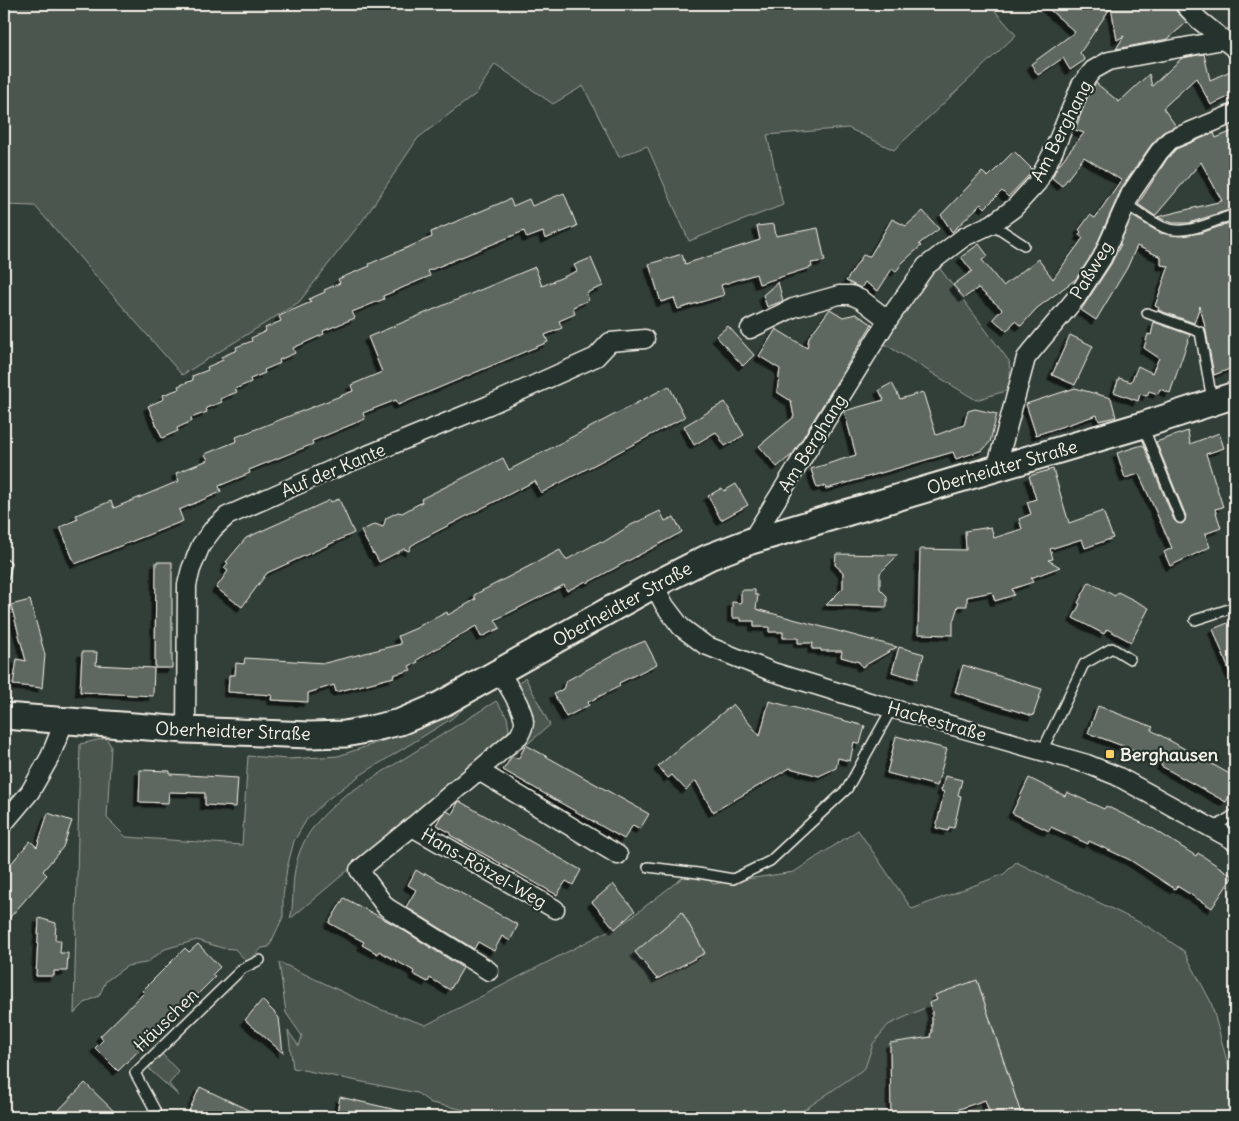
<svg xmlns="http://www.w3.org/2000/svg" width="1239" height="1121" font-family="Delius,sans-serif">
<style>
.built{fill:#404b44}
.green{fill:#4c564f;stroke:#a0a49c}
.building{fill:#5f6861;stroke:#f4f1e8;filter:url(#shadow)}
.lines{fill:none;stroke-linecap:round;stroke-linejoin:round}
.lane-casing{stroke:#f4f1e8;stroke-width:12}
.street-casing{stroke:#f4f1e8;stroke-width:21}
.secondary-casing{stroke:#f4f1e8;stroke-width:29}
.lane{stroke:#26332d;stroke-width:9}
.street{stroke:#26332d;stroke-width:18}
.secondary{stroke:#26332d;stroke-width:25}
.poi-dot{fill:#ffd166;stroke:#26332d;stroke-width:2}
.labels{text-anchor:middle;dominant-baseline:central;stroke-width:4.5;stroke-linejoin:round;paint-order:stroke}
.street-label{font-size:18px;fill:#f4f1e8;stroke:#26332d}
.poi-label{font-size:18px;font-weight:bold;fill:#f4f1e8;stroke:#26332d;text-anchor:start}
</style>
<defs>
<filter id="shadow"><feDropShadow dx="-4.5" dy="4.5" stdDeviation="0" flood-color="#0009"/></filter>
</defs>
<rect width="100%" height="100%" fill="#323e38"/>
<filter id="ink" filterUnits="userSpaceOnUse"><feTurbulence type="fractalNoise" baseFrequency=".02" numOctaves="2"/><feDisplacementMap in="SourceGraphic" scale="10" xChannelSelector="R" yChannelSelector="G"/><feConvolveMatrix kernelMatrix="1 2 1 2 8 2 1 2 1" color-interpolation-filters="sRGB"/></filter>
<g filter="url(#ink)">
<polygon class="built" points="978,983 1022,1117 794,1117 865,1068 873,1044 888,1025"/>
<g class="green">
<polygon points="4,4 989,4 1016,35 894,150 848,128 767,135 783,205 689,241 647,146 619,157 583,86 553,104 495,64 477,93 418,138 366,216 299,302 182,375 35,206 4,205"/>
<polygon points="938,266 1009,361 1012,389 976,400 883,343"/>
<path d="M525,677L550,725L519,751L504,759C522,743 545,729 527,704C523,697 519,690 520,682Z"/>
<path d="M496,701L507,717L509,730L500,743L290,919C294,905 292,890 294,876C299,838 317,820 344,796Z"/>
<polygon points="469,704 451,719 359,776 328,799 307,819 294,841 287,868 283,897 283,917 269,947 262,948 248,963 235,949 222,948 197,940 165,949 146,963 127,966 106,981 99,996 86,1002 74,1014 80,744 106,738 111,746 107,818 126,837 242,845 248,756 288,759 338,756 406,733 459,706"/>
<polygon points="858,830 912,909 1004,874 1016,862 1149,927 1184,951 1211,1002 1230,1072 1235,1117 1022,1117 978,983 888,1025 873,1044 865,1068 794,1117 469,1117 470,1111 431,1103 417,1093 293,1068 288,1031 299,1046 302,1036 286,1013 279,962 379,1009 426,1025 625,922 696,867 713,884 794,872"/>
<polygon points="161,1053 179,1072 169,1084 179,1096 150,1070 149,1064"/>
</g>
<g class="building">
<polygon points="1043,4 1174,4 1176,11 1187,22 1168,39 1116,49 1124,36 1117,40 1111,7 1080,53 1085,60 1070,70 1063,58 1038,75 1031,64 1075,32"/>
<polygon points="1204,54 1210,80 1235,69 1235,94 1211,105 1196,78 1163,108 1176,126 1162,133 1151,145 1122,187 1093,253 1076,279 1036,309 1021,326 1015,321 1007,331 993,319 1002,309 978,288 964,298 953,285 972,271 961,257 979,244 988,256 982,260 1003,286 1038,259 1053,279 1083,238 1079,235 1081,232 1079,230 1090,215 1095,218 1121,180 1084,157 1062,186 1052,178 1057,167 1084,133 1075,130 1090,90 1096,83 1119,102 1149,74 1152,86 1182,58"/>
<polygon points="1235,130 1235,208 1189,223 1173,223 1157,217 1222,201 1201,162 1155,216 1138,204 1167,159 1176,149 1214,133 1216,138"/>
<polygon points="1014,151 1032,169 1029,175 1008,197 1002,191 985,208 981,204 952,232 941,215 982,172 988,177"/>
<polygon points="564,193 577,226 545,239 543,232 527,238 524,231 428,271 430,276 383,296 384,299 352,312 355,318 323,331 324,334 293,348 295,353 279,360 280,363 264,370 265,373 250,379 251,382 235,389 237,392 220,399 222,402 206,408 207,412 191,418 192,421 177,428 178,431 162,438 148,406 164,399 163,395 179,389 178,386 193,380 192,376 208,370 207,367 223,360 221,357 237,350 236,347 252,341 251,338 266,331 265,328 281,321 279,316 311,302 309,299 325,292 324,290 340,283 338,279 370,266 369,264 432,237 431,232 510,199 513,206 529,199 532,206"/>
<polygon points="923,211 939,229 919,244 921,246 902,263 896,272 892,269 878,291 865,282 861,288 846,281 863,255 870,256 892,219 906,226"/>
<polygon points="1132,216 1160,233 1180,236 1201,233 1235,221 1235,367 1214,375 1206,331 1200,306 1194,323 1158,310 1159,308 1155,306 1169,266 1161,265 1161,257 1137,246 1127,268 1096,320 1081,310 1111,264 1121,244 1119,245"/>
<polygon points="774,224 776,236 818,228 825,261 811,263 812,267 759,284 756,274 721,285 724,295 678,309 674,298 661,302 649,264 682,254 685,264 760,240 757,226"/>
<polygon points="591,258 603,286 586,293 589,300 573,307 575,314 559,321 562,328 545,335 548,342 398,405 396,400 363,413 365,419 312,441 313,444 249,470 250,473 219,486 221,492 179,510 183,521 75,564 60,527 78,519 76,515 111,501 114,508 179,481 176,473 208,460 205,454 237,441 236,437 353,391 351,385 382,372 368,337 535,267 542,286 577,271 574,265"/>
<polygon points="778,282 783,301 767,307 763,295"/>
<polygon points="830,309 843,317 856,314 872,324 793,454 777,467 759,446 794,417 791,401 777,392 780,369 759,356 776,329 807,348 809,337"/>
<polygon points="1154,322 1190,335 1170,393 1160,389 1158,394 1149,391 1147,396 1140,394 1138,401 1114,392 1119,378 1131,382 1138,366 1152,373 1159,358 1144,348 1148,334 1151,335"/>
<polygon points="728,326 754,355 743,366 716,336"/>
<polygon points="1070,335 1093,346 1075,385 1052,375"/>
<polygon points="892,383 900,399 923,392 936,435 964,425 968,411 975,409 997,414 990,442 983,450 956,459 953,452 826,489 825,486 817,488 811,469 856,455 844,411 884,400 879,390"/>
<polygon points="669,386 685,417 541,493 535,481 422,539 411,546 409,551 404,549 379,562 374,553 373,554 361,531 375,524 383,527 386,518 398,512 402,513 422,502 421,499 503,458 509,470"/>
<polygon points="1075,388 1111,398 1116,417 1099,421 1097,415 1036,435 1026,404"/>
<polygon points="725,402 744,435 725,446 716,432 694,445 684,426"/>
<polygon points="1188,431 1190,444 1219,433 1224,448 1206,454 1223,507 1215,509 1221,528 1205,534 1210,547 1170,566 1164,552 1172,548 1139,474 1125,478 1117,453 1142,445 1144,446 1174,520 1177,523 1182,524 1185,521 1186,516 1156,442"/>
<polygon points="1053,469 1069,523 1103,511 1113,538 1085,548 1082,539 1050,549 1053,559 1048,560 1060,567 1031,578 1033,582 1012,589 1014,595 995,601 992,592 967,597 967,606 958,606 953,622 953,635 918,634 920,549 966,550 965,531 991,527 994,538 1022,529 1019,519 1031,514 1027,502 1036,499 1029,476"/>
<polygon points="736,484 748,505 721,520 708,496 722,488 724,491"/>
<polygon points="339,499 354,533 267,573 242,607 216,588 228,571 224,568 228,563 226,562 246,538 330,500 331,502"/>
<polygon points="660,511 665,521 674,517 682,532 587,583 586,581 567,591 564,585 495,620 500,628 481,637 476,626 417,660 418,662 409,666 411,670 393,675 394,677 336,692 334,685 308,693 308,702 271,700 272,695 228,692 229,675 235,675 236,663 244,664 245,658 325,663 401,644 398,636 419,627 419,626 447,612 448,615 476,599 474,595 560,550 566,560 601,541 602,543 631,525"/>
<polygon points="836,554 898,555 880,573 880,589 887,596 887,607 826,605 843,588 843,572 835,565"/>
<polygon points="156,562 172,562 172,668 155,668"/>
<polygon points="1089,582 1115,596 1118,592 1149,608 1131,642 1107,629 1104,634 1073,618 1080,604 1078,603"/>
<polygon points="741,590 755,590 755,595 758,595 756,609 897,647 862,667 859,662 841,657 842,651 821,651 821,649 812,649 813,643 798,643 798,638 783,638 783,632 769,632 769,627 754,627 754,621 741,621 741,618 732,618 732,602 741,603"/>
<polygon points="30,600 45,655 42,688 13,685 17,659 26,661 11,605"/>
<polygon points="1235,620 1235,683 1234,683 1213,629"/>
<polygon points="645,641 657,664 619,683 620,686 588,702 589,705 566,717 554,694 563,689 566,681 623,650"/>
<polygon points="899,647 924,654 917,679 892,672"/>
<polygon points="82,652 97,652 96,665 154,668 153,696 80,692"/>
<polygon points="963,665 1042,689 1033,716 955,692"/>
<polygon points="769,701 865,726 860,744 854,742 850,761 838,758 836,768 819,776 790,768 713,812 696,781 686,790 672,775 668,778 658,766 733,704 760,736"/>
<polygon points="1098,706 1153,727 1151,730 1235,777 1235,785 1226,802 1161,766 1163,761 1088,733"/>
<polygon points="896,736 947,749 937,786 887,773"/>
<polygon points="526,745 649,814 640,829 633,825 624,839 503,770 512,756 518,759"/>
<polygon points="140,770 170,771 170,774 238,778 236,807 205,805 205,793 169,792 168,803 139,802"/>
<polygon points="945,776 962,780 958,795 961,796 954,828 949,827 948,831 936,828 944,792 941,791"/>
<polygon points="1029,778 1065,796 1067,792 1104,809 1106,806 1152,828 1196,856 1198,853 1233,876 1212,908 1177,886 1175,889 1130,860 1089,841 1088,844 1051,827 1049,831 1012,813"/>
<polygon points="459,801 581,870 573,885 566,881 557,895 450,835 451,833 436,825 441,816 447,811 452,814"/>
<polygon points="48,813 72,821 63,847 43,871 47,875 4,924 4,872 30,841 37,847"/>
<polygon points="416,870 424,875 425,873 518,925 510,941 502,936 494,951 478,942 474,949 406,907 416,890 408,885"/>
<polygon points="613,884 635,911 615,929 592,902"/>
<polygon points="344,898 395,925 463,968 450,990 430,978 428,982 413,974 414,971 379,951 378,954 362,945 364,942 329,923"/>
<polygon points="682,912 705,953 657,979 635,952"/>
<polygon points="39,918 56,923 55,940 61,940 60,953 68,953 67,971 54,971 54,976 36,976"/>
<polygon points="198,944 220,967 212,975 215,977 193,999 190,995 168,1018 170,1020 118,1071 95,1048 103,1040 100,1036 144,993 142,991 185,948 189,952"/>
<polygon points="977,980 1022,1117 991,1117 985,1100 945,1114 945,1117 891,1117 890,1043 931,1037 930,1034 932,1033 932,1012 929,1003 937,1000 935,995"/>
<polygon points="262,1000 275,1013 279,1018 283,1053 245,1020"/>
<polygon points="85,1083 120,1117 52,1117"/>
<polygon points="200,1087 263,1117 197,1117 188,1113"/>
<polygon points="340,1097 401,1111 400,1117 336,1117"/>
</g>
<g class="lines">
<defs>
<g id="lane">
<path d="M1126,204C1138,212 1150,221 1163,227C1186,237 1213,221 1235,214"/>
<polyline points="992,224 1024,245"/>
<polyline points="1147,313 1200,332 1212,400"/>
<polyline points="1143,426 1180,518"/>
<polyline points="4,576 6,565"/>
<polyline points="1195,620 1235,607"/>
<polyline points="1042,751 1084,664 1112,648 1130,659"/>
<polyline points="1213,828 1235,814"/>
<polyline points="648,867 698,873 733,879 770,861 847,789 892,708"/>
<polyline points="149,1117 155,1110 135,1073 242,969 260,960"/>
</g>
<g id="street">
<polyline points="1184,4 1199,20 1235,49"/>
<polyline points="750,329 793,308 839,295 851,295 862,300 888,320"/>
<polyline points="996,469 1026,358 1076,298 1102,258 1131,193 1159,152 1170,140 1235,113"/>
<polyline points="751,541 888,320 926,266 964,237 992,224 1014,208 1037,183 1053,152 1081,85 1093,70 1109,61 1223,40"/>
<polyline points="654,585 665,606 681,627 705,645 773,672 873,703 1087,764 1117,776 1235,841"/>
<path d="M500,672C507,685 523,707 524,722C524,727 521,732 519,736L412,827L555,909"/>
<polyline points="186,730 187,585 191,569 201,545 213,529 227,516 331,470 489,405 596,357 610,342 645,339"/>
<polyline points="479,771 618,855"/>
<polyline points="4,823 30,792 50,757 64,722"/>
<polyline points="412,827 359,870 386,907 489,971"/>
</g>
<polyline id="secondary" points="4,716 186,730 309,735 345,734 370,729 400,722 438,706 654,585 709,557 751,541 1143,425 1235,395"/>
</defs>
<use href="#lane" class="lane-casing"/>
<use href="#street" class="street-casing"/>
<use href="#secondary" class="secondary-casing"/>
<use href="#lane" class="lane"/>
<use href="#street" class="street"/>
<use href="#secondary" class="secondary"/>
</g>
</g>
<rect class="poi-dot" x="1105" y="749" width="10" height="10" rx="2.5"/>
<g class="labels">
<g class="street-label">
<text transform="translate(1061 131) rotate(-63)">Am Berghang</text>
<text transform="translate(1091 270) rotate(-59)">Paßweg</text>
<text transform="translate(812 443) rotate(-58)">Am Berghang</text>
<text transform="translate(1002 467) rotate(-16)">Oberheidter Straße</text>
<text transform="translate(333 470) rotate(-23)">Auf der Kante</text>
<text transform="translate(622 604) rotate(-29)">Oberheidter Straße</text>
<text transform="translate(937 721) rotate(16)">Hackestraße</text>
<text transform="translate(233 731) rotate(2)">Oberheidter Straße</text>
<text transform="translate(484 868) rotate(30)">Hans-Rötzel-Weg</text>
<text transform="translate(166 1020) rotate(-44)">Häuschen</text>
</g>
<g class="poi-label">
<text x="1120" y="754">Berghausen</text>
</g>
</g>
<rect width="1239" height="1121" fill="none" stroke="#26332d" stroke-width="20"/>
<rect x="10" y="10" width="1219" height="1101" fill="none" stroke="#f4f1e8" stroke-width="2" filter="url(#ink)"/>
</svg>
